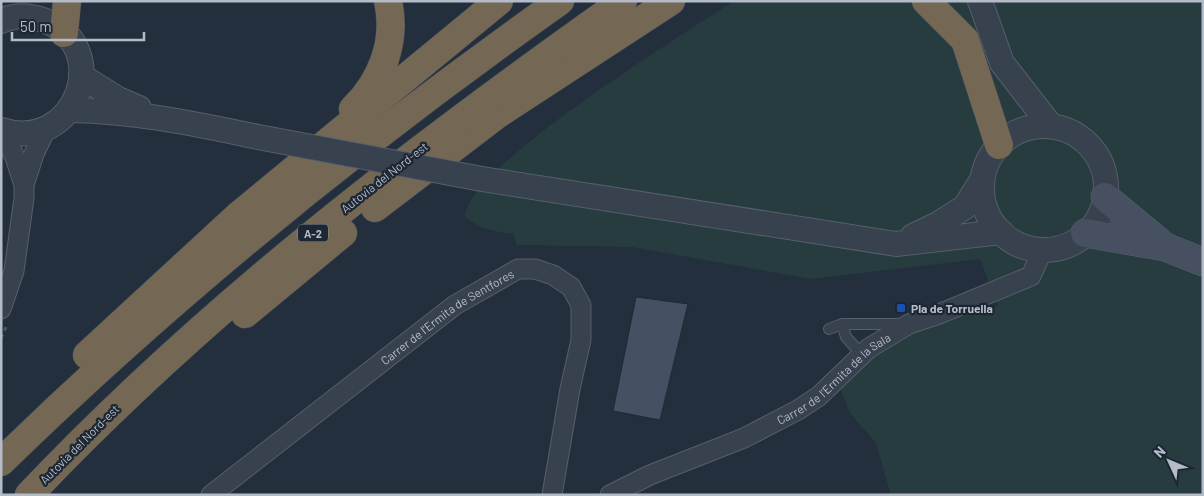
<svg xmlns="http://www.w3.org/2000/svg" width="1204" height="496" font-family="Barlow,sans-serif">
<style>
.green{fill:#263c3f}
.building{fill:#455162;stroke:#1f2835}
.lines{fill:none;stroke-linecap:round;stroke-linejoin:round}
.service-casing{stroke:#565f6c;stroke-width:12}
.minor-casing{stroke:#565f6c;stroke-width:21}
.tertiary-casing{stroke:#565f6c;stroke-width:26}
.secondary-casing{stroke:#565f6c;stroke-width:29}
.motorway-casing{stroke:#434c59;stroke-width:29}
.path{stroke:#44595c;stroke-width:3;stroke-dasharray:4 4;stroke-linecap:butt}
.service{stroke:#38414e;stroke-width:10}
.minor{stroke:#38414e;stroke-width:19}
.tertiary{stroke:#38414e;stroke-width:24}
.secondary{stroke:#465061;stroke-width:28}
.motorway{stroke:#746855;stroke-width:28}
.tertiary-bridge-casing{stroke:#565f6c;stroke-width:26;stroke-linecap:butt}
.tertiary-bridge{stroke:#38414e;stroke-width:24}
.transit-dot{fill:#1a4fb4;stroke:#1d2633;stroke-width:2}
.labels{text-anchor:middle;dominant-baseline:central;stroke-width:4.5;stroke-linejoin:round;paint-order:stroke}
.shield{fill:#1d2633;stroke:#878f9c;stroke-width:1}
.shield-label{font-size:11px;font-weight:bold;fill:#b4bcc9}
.street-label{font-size:12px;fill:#b4bcc9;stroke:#1d2633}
.poi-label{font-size:12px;font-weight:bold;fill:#b4bcc9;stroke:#1d2633;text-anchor:start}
</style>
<rect width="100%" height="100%" fill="#242f3e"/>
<path class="green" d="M734,1H1203V495H891L876,443L850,413L841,391C867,336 945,322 998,306L980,259L811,279L632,247L517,245L513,234C496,232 477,228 465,216C466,168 688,31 734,1Z"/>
<polygon class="building" points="636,297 688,304 660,420 613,411"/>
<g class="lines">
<defs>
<g id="service">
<polyline points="842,324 846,337 862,355"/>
<polyline points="829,329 842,324 904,324"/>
</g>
<g id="minor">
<polyline points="1,130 15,157 24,185 24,198 14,271 1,309"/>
<polyline points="24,185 34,154 46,129"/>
<path id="s1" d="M211,495L455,305L518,269H535L553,275L571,287L581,305V340L570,389L552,495"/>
<path id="s2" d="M610,495L650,475L744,438L798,410L819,396L869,348L909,324L939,314L1031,276L1043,249"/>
</g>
<g id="tertiary">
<polyline points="980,1 1002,63 1051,126"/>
<path d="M1,21C14,15 29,15 43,20C115,45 77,154 1,130"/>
<polyline points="81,76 118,99 139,108"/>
<path d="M70,110C133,111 192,123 253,136"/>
<circle cx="1044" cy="188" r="62"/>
<polyline points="482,179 896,244 1001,232"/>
<polyline points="913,236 938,224 965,207 982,180"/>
</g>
<g id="secondary">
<polyline points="1105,197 1164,246"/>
<polyline points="1085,233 1165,247 1203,262"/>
</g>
<g id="motorway">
<polyline points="926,1 965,40 999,145"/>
<polyline points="64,33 67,1"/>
<path d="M353,109C382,81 397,41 388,1"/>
<polyline points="375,208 498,114 671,1"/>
<polyline points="245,314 343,233"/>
<polyline points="87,355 239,215 499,1"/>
<path d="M1,462C174,293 362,141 560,1"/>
<path d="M29,495C207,307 412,150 623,1"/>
</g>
</defs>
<use href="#service" class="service-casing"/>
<use href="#minor" class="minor-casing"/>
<use href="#tertiary" class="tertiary-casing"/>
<use href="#secondary" class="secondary-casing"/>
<use href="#motorway" class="motorway-casing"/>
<polyline class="path" points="1,338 7,325"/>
<use href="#service" class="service"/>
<use href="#minor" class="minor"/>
<use href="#tertiary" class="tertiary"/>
<use href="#secondary" class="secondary"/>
<use href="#motorway" class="motorway"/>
<defs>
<polyline id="tertiary-bridge" points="253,136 482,179"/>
</defs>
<use href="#tertiary-bridge" class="tertiary-bridge-casing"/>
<use href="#tertiary-bridge" class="tertiary-bridge"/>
</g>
<rect class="transit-dot" x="896" y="303" width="10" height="10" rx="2.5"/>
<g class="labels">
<rect class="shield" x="298" y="224.5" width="30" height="17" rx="4"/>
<g class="shield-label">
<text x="313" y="233">A-2</text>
</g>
<g class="street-label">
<text transform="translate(384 177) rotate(-38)">Autovia del Nord-est</text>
<text stroke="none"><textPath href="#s1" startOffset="296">Carrer de l'Ermita de Sentfores</textPath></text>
<text stroke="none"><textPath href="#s2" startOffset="254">Carrer de l'Ermita de la Sala</textPath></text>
<text transform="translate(79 444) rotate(-45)">Autovia del Nord-est</text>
</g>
<g class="poi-label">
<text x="911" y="308">Pla de Torruella</text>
</g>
</g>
<rect width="1204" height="496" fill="none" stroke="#b4bcc9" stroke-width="5"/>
<g transform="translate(1169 461) rotate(314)" stroke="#1d2633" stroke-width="4" paint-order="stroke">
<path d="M0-4L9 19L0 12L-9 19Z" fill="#b4bcc9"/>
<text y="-8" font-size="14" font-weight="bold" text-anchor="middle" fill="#b4bcc9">N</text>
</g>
<path d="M12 32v8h132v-8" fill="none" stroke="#b4bcc9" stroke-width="2.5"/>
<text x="20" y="32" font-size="15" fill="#b4bcc9" stroke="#1d2633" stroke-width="4" paint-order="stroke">50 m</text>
</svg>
